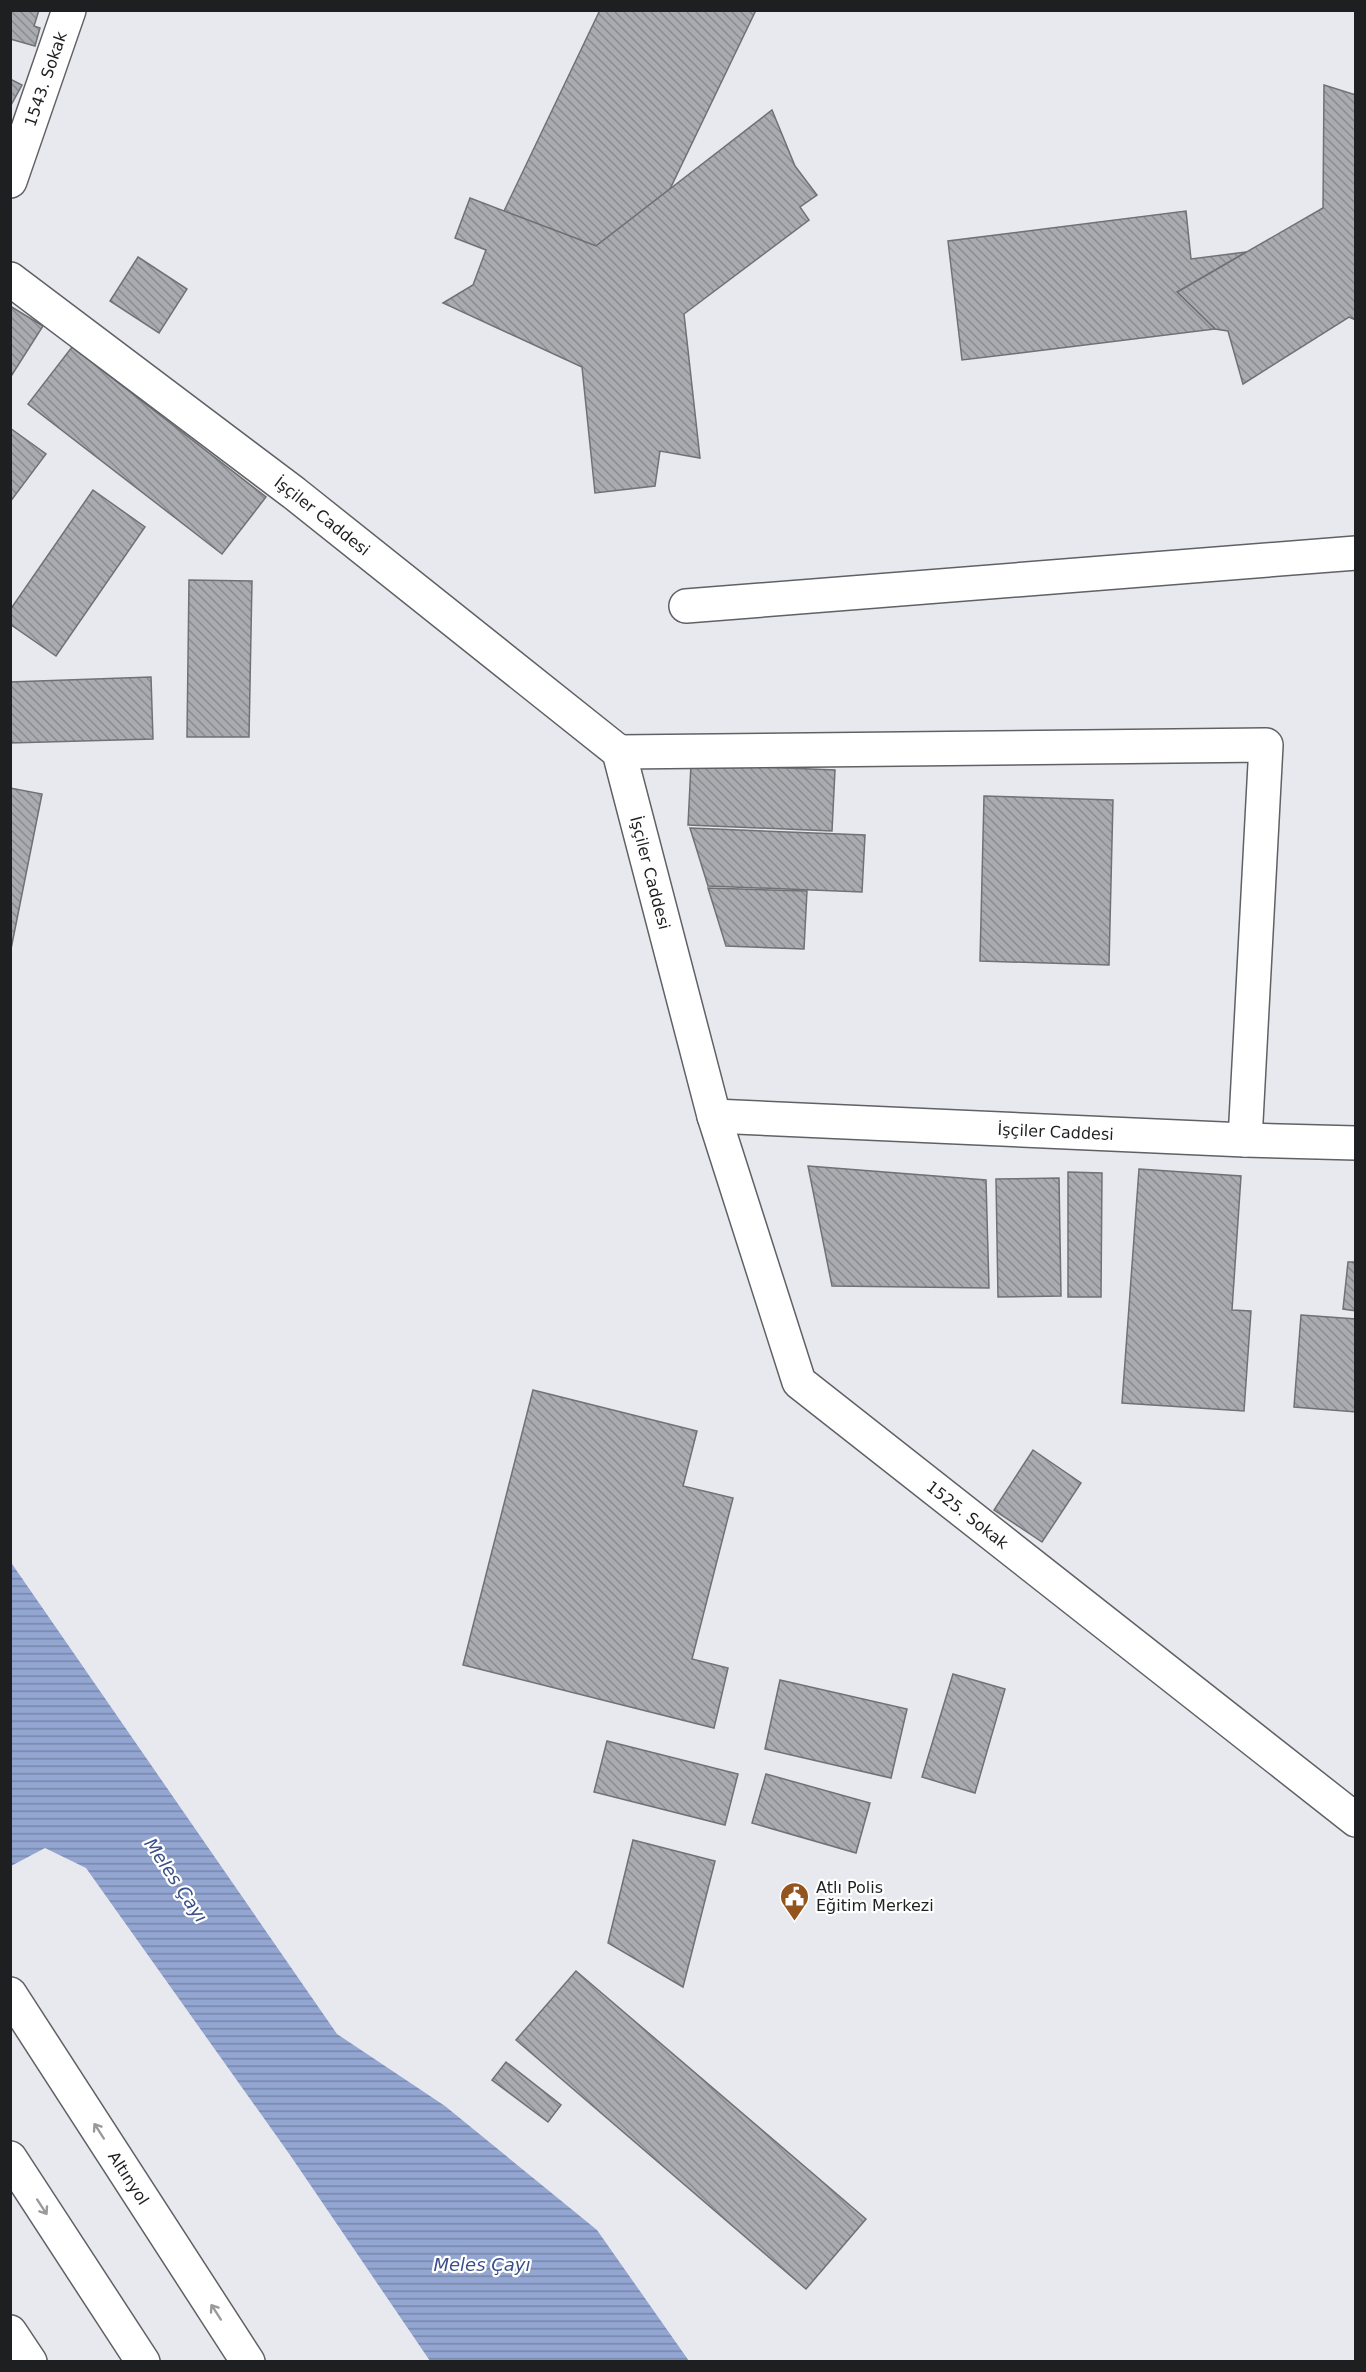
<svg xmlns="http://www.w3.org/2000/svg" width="1366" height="2372" font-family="'DejaVu Sans',sans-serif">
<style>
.water{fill:url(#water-rules)}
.building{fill:url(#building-back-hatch);stroke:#6f7175;stroke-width:1.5}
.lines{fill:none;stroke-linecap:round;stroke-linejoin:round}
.minor-casing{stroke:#5f6165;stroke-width:36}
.major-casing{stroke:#5f6165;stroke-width:36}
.highway-casing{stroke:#5f6165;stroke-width:36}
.minor{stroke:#fff;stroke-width:33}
.major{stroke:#fff;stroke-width:33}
.highway{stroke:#fff;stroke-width:33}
.oneway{stroke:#9a9a9b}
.labels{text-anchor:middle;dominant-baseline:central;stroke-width:4.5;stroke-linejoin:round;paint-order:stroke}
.street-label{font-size:16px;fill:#1e1f20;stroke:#fff}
.poi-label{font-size:16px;fill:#1e1f20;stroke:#fff;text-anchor:start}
.water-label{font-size:18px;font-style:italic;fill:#3b5088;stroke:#fff}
</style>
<defs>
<pattern id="water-rules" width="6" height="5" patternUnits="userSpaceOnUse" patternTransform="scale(1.5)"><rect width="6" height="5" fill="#93a5d1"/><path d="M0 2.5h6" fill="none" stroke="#7786a9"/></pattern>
<pattern id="building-back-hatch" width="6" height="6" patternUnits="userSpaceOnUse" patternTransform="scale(1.5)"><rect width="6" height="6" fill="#a9abb0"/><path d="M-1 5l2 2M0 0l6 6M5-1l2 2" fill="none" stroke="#898b8f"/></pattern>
</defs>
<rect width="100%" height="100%" fill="#e7e9ee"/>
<polygon class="water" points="10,1561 337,2034 445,2106 597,2230 689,2361 430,2361 290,2155 86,1868 45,1848 11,1866"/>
<g class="building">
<polygon points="10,10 39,10 34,26 40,28 35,46 10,39"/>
<polygon points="600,10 756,10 670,189 596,246 504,211"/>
<polygon points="10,79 22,85 10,107"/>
<polygon points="1324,85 1356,95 1356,320 1349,317 1243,384 1228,331 1215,329 1177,292 1323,208"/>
<polygon points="772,110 795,166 817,195 800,207 809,220 684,314 700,458 660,451 655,486 595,493 582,367 443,303 473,285 486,250 455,238 470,198 596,246"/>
<polygon points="1186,211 1191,259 1246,252 1177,292 1215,329 962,360 948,241"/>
<polygon points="138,257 187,289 159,333 110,301"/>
<polygon points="10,306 43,326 10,378"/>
<polygon points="72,347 266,497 222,554 28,404"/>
<polygon points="10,428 46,454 10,502"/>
<polygon points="93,490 145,527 56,656 10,624 10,610"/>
<polygon points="189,580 252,581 249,737 187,737"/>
<polygon points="151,677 153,739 10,743 10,682"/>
<polygon points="691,764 835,770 832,831 688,825"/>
<polygon points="10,788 42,794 10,954"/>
<polygon points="984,796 1113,800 1109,965 980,961"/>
<polygon points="690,828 865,835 862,892 708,886"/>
<polygon points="708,888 807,891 804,949 726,946"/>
<polygon points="808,1166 986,1180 989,1288 832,1286"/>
<polygon points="1139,1169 1241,1176 1232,1310 1251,1311 1244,1411 1122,1403"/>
<polygon points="1068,1172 1102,1173 1101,1297 1068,1297"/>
<polygon points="1059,1178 1061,1296 998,1297 996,1179"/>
<polygon points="1348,1262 1356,1262 1356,1311 1343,1309"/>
<polygon points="1301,1315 1356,1319 1356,1412 1294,1407"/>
<polygon points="533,1390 697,1431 683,1486 733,1498 692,1659 728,1668 714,1728 463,1665"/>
<polygon points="1033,1450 1081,1483 1042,1542 994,1510"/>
<polygon points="953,1674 1005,1689 975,1793 922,1777"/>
<polygon points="780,1680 907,1709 891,1778 765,1749"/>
<polygon points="607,1741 738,1774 725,1825 594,1792"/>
<polygon points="766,1774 870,1803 856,1853 752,1823"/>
<polygon points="633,1840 715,1861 683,1987 608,1943"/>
<polygon points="576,1971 866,2219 806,2289 516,2040"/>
<polygon points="506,2062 561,2105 548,2122 492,2080"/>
</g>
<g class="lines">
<defs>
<g id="minor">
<path id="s1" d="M10,181L69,10"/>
<path id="s2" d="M10,279L294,493L619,752L714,1116L799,1382L1356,1820"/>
<polyline points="686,606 1356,553"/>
<polyline points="619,752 1266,745 1245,1140"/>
<path id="s3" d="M714,1116L1245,1140L1356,1143"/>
</g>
<polyline id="major" points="10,2332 30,2362"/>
<g id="highway">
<path id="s4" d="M10,1994L248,2362"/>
<polyline points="10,2158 143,2362"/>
</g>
</defs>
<use href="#minor" class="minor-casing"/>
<use href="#major" class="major-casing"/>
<use href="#highway" class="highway-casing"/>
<use href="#minor" class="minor"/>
<use href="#major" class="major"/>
<use href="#highway" class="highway"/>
</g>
<defs><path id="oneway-shaft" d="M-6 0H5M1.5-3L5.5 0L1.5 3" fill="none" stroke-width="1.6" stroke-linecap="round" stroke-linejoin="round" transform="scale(1.5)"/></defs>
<g class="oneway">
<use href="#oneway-shaft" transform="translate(99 2131) rotate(-123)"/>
<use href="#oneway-shaft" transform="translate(42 2207) rotate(57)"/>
<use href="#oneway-shaft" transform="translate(216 2312) rotate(-123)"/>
</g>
<defs>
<symbol id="civic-pin" viewBox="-11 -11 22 30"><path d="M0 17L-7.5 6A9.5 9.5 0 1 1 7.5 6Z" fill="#94541d" stroke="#fff"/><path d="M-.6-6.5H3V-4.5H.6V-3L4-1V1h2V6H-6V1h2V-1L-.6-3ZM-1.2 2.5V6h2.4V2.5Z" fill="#fff"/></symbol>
</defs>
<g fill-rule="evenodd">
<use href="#civic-pin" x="778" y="1880" width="33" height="45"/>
</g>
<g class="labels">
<g class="street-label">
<text stroke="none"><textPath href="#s1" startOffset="108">1543. Sokak</textPath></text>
<text stroke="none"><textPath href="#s2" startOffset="392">İşçiler Caddesi</textPath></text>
<text stroke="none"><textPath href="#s2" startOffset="896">İşçiler Caddesi</textPath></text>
<text stroke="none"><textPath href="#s3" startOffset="342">İşçiler Caddesi</textPath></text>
<text stroke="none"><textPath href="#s2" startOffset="1641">1525. Sokak</textPath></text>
<text stroke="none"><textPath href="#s4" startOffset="219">Altınyol</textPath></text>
</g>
<g class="poi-label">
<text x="816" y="1887">Atlı Polis<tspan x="816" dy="18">Eğitim Merkezi</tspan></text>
</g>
<g class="water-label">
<text transform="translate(176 1880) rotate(56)">Meles Çayı</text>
<text x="482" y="2264">Meles Çayı</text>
</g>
</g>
<rect width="1366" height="2372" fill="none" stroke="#1e1f20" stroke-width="24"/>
</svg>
